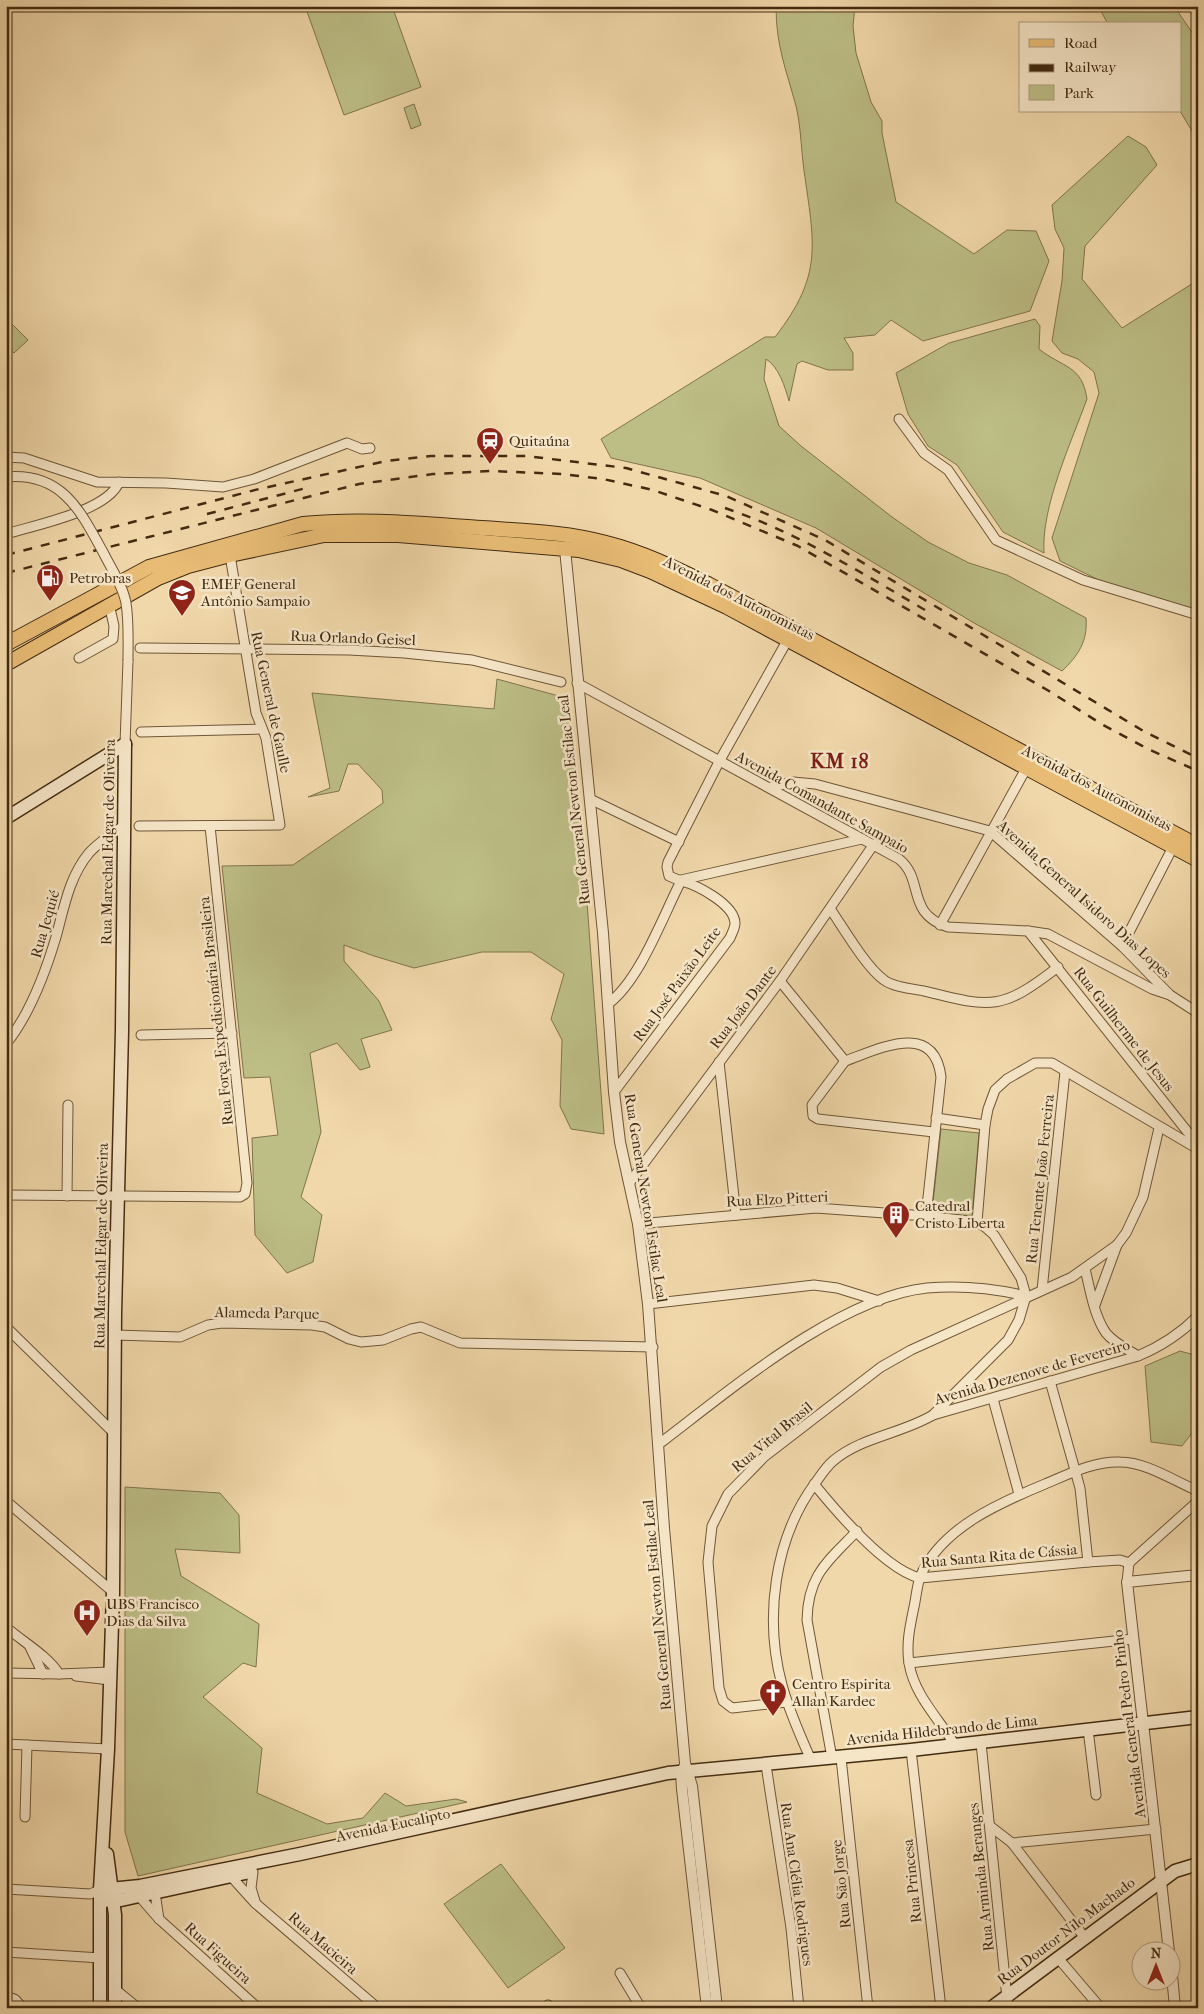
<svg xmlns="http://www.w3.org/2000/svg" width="1204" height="2014" font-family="'IM FELL French Canon',serif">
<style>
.green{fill:#bdbe86;stroke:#80744c}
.water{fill:#9bb9ae;stroke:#78806f}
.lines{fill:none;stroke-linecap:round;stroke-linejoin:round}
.minor-casing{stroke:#6e5637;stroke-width:11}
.tertiary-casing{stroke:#6e5637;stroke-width:12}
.secondary-casing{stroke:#432b11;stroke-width:15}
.primary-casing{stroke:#432b11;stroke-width:16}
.minor{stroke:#f6e6c8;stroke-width:9}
.tertiary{stroke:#f6e6c8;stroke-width:10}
.secondary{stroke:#f6e6c8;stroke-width:12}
.primary{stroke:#e8bc75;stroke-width:14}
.rail{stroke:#432b11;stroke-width:2.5;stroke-dasharray:9 9;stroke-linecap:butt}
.minor-bridge-casing{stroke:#6e5637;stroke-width:11;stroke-linecap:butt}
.minor-bridge{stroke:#f6e6c8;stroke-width:9}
.labels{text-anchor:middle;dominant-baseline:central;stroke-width:5;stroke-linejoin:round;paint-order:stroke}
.poi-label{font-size:15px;fill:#432b11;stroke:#f6e6c8;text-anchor:start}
.street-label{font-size:15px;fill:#432b11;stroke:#f6e6c8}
.district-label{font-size:20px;font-weight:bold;letter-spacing:1px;fill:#7a1f14;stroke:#f6e6c8}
</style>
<rect width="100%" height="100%" fill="#f1d8aa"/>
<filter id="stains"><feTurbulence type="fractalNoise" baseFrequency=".004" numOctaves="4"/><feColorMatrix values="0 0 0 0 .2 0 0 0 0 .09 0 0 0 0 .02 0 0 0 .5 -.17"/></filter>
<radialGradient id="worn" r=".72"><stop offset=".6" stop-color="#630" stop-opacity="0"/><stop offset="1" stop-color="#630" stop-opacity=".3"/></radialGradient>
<g class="green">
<polygon points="305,6 392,6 421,87 344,115"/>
<path d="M776,6H855L853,26L856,53L871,102L882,121V133L896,202L974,254L1007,230L1036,231L1049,261L1030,311L923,341L891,320L875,335L844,338L853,353V370H828L802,361L797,364L789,401C785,387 779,367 766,359L764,379L779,426L801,446L892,517L928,542L969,563L1007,575L1086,618C1088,641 1078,656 1062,671L974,623L816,528L700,478L611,458L601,439L765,337H775C824,274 814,244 804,170C801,149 801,127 796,106C786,69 776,46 776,6Z"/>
<polygon points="1098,6 1174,6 1198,41 1198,141 1180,111 1180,24 1108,24"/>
<polygon points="414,104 421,125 411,129 404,108"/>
<polygon points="1128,136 1146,147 1157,165 1085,246 1082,279 1122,328 1198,280 1198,612 1105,583 1060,561 1052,538 1099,393 1094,372 1078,359 1062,353 1052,341 1062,281 1064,248 1055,229 1052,205"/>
<polygon points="6,318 28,340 14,353 6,345"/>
<path d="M1035,319L1040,326L1039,349C1063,368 1082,365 1087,399C1071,443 1041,507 1044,553L1003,532L957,465L928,446L908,414L896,373L949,343Z"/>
<polygon points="497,679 566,698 584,861 604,1134 571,1129 560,1106 562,1040 551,1019 564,974 531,952 482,952 414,968 374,956 344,945 344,961 379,1001 392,1030 361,1039 370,1067 360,1070 337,1043 310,1053 321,1132 301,1197 322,1215 313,1262 287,1273 255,1235 252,1138 278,1135 270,1077 244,1078 222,866 293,865 383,803 382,790 358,764 348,764 339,791 308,797 330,788 312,693 494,709"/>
<polygon points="941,1129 979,1133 972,1217 932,1212"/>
<polygon points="1180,1351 1198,1356 1198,1425 1182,1446 1151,1442 1145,1366"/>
<polygon points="125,1487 220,1493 239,1515 240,1553 175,1549 181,1576 259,1624 256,1667 243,1663 203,1697 262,1748 257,1793 327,1824 363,1818 385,1793 406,1806 456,1799 467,1802 138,1876 125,1832"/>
<polygon points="501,1864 565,1948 508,1988 444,1904"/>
</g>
<polygon class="water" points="1186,6 1198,6 1198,23"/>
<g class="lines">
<defs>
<g id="minor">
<polyline points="899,419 924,453 948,470 996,540 1083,580 1198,615"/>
<polyline points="6,457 24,458 97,482 166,483 223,487 254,479 347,443 362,449 370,448"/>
<path d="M6,534C35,525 108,511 119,482"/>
<polyline points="140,648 349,650 404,653 472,660 561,682"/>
<polyline points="79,658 113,639 114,626 109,604"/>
<path d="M577,683L899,859C925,880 905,913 948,927L1028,931L1048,934L1152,989L1170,995"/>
<polyline points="141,732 262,729"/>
<polyline points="125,744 128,661"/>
<polyline points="771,787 793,782 815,784 990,831 1122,946 1170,995 1198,1013"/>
<polyline points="590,799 679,842"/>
<polyline points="139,826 280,825 266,738 256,713 230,555"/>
<polyline points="681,880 862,839"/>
<path d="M831,910C844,929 866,967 884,980C893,987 913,989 924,991C992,1008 1001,1011 1058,967"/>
<polyline points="940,925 1028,765"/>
<polyline points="1028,931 1198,1145"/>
<polyline points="1122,946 1173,847"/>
<polyline points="780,981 845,1061"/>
<path d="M608,1004C640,980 662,918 681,881L669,876L667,867L668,862L720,760L787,641"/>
<polyline points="141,1035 232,1033"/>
<path d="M6,1044C30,1014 45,974 56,937C64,908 69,877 89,853C99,842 113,833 125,825"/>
<path d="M845,1061C879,1049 934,1020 941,1077L926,1216"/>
<polyline points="845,1061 812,1105 813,1116 818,1119 934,1132"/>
<polyline points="719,1062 736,1215"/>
<path d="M614,1092L730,938C732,933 735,928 735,923C734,904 697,885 681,881"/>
<polyline points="936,1118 985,1125"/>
<polyline points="630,1182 780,981 874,844"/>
<polyline points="6,1195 240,1197 245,1194 247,1183 210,826"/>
<polyline points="67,1196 68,1105"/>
<polyline points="977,1222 985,1125 988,1109 995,1090 1007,1079 1035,1063 1052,1063 1198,1149"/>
<polyline points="638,1224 816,1208 926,1216 977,1222 985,1227 994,1235 1021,1278 1026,1296 1019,1320 1008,1340 933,1415"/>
<path d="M1085,1269C1090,1289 1094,1316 1106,1333C1114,1343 1127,1349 1138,1356"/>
<polyline points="1042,1290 1065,1072"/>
<polyline points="648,1304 814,1285 837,1288 879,1301"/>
<polyline points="1095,1305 1117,1245"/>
<polyline points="6,1327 115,1434"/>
<polyline points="115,1335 180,1337 208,1325 222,1323 312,1325 325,1327 349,1339 361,1342 383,1340 411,1329 421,1327 460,1343 653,1347"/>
<polyline points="1050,1381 1080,1488 1088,1562"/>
<polyline points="993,1399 1019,1494"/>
<path d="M659,1444C729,1391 839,1297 927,1288C961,1285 993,1288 1026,1296"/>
<path d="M814,1484C836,1511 886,1570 920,1578L1088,1562L1120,1560L1129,1563"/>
<polyline points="6,1501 113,1592"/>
<polyline points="1129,1563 1198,1501"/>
<polyline points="1127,1582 1129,1563"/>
<path d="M6,1627C23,1642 48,1656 59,1674"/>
<polyline points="30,1647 43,1674"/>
<polyline points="909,1663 1133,1639"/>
<polyline points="6,1673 59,1674 110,1672"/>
<polyline points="76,1676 110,1680"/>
<polyline points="787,1702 732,1708 723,1701 719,1688 708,1562 712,1526 728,1494 764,1457 881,1367 911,1350 1072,1277 1117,1245 1126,1233 1143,1197 1159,1128"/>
<polyline points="1088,1729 1096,1795"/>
<polyline points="981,1743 1008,2008"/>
<polyline points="6,1744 108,1749"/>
<path d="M955,1745C939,1719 914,1695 909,1663C906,1644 910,1626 914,1607C916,1598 917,1586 920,1577C941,1528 999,1503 1045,1484C1069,1474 1094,1461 1120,1462C1146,1462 1174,1481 1198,1491"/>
<polyline points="911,1750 941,2008"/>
<path d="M832,1758L807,1620C808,1575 827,1562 857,1531"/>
<polyline points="841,1758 868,2008"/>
<path d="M811,1760C800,1735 789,1711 782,1685C764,1618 774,1538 816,1482C821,1475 826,1467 833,1461C861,1437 901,1434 933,1415L1138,1356C1162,1346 1180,1334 1198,1316"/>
<polyline points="766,1765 791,1928 799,2008"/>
<polyline points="25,1817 27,1745"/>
<polyline points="990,1826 1012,1843 1085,1938"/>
<polyline points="1012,1843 1156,1829"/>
<polyline points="253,1872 251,1888 255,1901"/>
<polyline points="228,1873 255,1903 373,2004"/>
<polyline points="6,1889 90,1894 100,1890"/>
<polyline points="155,1893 159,1919"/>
<polyline points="139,1896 159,1919 258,2008"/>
<polyline points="6,1952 101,1958"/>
<polyline points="1058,1958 1099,2006"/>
<polyline points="620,1973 641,2008"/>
<polyline points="116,1990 138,2008"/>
<polyline points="548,2005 550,2008"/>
</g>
<g id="tertiary">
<polyline points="565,549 603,933 614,1092 620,1142 638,1224 648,1304 664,1528 685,1763 692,1786 717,2008"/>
<polyline points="684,1767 681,1772 682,1789 707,2008"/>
<polyline points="1169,1952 1127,1582 1198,1575"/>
<polyline points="1172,1975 1175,2008"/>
<polyline points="6,1996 15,2000 22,2008"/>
</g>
<g id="secondary">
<polyline points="6,818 125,744"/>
<polyline points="107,1854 115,1915 115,2008"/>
<polyline points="100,1890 140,1886 300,1854 668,1773 911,1750 1198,1717"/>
<polyline points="101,1901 121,1900 250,1872"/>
<polyline points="100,2008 100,1890 108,1749 113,1592 115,1314 122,1031 125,744"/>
<polyline points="991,2008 1175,1871 1198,1864"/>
</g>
<g id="primary">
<path d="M6,644L149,567L303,524C363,518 422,524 482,528C523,531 566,532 606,543C642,552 675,568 708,584L1198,846"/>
<polyline points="6,664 158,578 188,566 230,555 324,535 398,535 579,550 621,560 650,571 727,607 1198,860"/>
</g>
</defs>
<use href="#minor" class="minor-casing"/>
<use href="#tertiary" class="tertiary-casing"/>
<use href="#secondary" class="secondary-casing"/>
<use href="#primary" class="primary-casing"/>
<use href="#minor" class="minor"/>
<use href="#tertiary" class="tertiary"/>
<use href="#secondary" class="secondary"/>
<use href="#primary" class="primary"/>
<g class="rail">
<path d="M725,508C796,532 860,572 925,610"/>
<polyline points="207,514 306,488"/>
<polyline points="6,555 259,489 386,461 431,456 526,456 626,468 726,496 825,540 1145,732 1198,758"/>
<polyline points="6,573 359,484 433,474 490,471 562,474 603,479 653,490 712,510 798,546 1049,691 1103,725 1150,750 1198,771"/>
</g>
<defs>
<path id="minor-bridge" d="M6,477C63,472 81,512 104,554C112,570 123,586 126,603C129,622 128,642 128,661"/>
</defs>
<use href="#minor-bridge" class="minor-bridge-casing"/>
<use href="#minor-bridge" class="minor-bridge"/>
</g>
<defs>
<symbol id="station-pin" viewBox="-11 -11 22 30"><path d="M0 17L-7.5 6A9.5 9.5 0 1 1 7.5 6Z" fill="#8f2418" stroke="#f6e6c8"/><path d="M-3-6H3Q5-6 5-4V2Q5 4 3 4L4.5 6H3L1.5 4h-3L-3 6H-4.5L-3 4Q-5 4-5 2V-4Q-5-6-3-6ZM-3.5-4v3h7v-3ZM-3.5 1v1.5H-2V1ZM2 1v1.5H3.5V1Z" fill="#fff"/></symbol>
<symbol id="fuel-pin" viewBox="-11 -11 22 30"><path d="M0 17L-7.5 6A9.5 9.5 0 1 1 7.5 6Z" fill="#8f2418" stroke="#f6e6c8"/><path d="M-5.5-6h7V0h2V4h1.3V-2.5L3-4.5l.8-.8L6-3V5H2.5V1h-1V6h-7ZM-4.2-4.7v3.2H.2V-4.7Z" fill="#fff"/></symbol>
<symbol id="school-pin" viewBox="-11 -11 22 30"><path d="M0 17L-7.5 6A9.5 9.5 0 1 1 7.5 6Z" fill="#8f2418" stroke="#f6e6c8"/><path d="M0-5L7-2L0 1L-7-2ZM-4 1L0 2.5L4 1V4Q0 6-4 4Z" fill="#fff"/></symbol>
<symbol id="building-pin" viewBox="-11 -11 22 30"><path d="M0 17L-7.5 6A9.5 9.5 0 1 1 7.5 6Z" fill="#8f2418" stroke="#f6e6c8"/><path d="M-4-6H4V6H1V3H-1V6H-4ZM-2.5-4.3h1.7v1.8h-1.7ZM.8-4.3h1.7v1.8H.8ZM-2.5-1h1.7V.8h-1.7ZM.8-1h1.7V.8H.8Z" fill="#fff"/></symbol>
<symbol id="hospital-pin" viewBox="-11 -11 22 30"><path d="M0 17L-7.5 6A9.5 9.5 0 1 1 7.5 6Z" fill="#8f2418" stroke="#f6e6c8"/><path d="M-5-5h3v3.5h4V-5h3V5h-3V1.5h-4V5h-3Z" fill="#fff"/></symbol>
<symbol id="church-pin" viewBox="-11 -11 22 30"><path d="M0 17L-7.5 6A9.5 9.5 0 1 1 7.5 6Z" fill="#8f2418" stroke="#f6e6c8"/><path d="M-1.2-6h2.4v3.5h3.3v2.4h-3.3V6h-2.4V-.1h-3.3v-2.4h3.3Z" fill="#fff"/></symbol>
</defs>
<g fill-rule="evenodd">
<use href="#station-pin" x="474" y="425" width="32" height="43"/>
<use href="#fuel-pin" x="34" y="562" width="32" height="43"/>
<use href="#school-pin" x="166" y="577" width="32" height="43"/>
<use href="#building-pin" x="880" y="1199" width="32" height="43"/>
<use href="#hospital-pin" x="71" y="1597" width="32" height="43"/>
<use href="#church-pin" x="757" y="1677" width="32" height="43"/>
</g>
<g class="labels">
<g class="poi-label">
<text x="509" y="441">Quitaúna</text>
<text x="69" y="578">Petrobras</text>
<text x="201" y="584">EMEF General<tspan x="201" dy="17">Antônio Sampaio</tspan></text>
<text x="915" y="1206">Catedral<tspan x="915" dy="17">Cristo Liberta</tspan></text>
<text x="106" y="1604">UBS Francisco<tspan x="106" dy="17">Dias da Silva</tspan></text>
<text x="792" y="1684">Centro Espirita<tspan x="792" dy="17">Allan Kardec</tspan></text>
</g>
<g class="street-label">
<text transform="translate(739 598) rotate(27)">Avenida dos Autonomistas</text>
<text transform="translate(353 638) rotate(2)">Rua Orlando Geisel</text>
<text transform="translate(271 702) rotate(78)">Rua General de Gaulle</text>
<text transform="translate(1097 788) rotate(28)">Avenida dos Autonomistas</text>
<text transform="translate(574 800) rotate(-96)">Rua General Newton Estilac Leal</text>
<text transform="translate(822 802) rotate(29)">Avenida Comandante Sampaio</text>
<text transform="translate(108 842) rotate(-89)">Rua Marechal Edgar de Oliveira</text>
<text transform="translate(1084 899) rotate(42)">Avenida General Isidoro Dias Lopes</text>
<text transform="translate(45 924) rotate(-74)">Rua Jequié</text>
<text transform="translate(677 984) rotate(-54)">Rua José Paixão Leite</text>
<text transform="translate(743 1007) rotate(-53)">Rua João Dante</text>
<text transform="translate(216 1011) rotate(-96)">Rua Força Expedicionária Brasileira</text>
<text transform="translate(1124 1029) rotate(52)">Rua Guilherme de Jesus</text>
<text transform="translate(1040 1179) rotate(-84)">Rua Tenente João Ferreira</text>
<text transform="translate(646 1198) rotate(81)">Rua General Newton Estilac Leal</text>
<text transform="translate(777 1199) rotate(-3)">Rua Elzo Pitteri</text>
<text transform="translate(101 1246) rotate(-89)">Rua Marechal Edgar de Oliveira</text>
<text transform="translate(267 1313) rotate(1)">Alameda Parque</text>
<text transform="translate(1032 1372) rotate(-16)">Avenida Dezenove de Fevereiro</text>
<text transform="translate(772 1437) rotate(-40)">Rua Vital Brasil</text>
<text transform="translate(999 1556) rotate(-5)">Rua Santa Rita de Cássia</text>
<text transform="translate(657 1605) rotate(-95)">Rua General Newton Estilac Leal</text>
<text transform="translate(1129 1724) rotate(-97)">Avenida General Pedro Pinho</text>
<text transform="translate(942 1730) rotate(-6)">Avenida Hildebrando de Lima</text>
<text transform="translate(393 1825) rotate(-12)">Avenida Eucalipto</text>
<text transform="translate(981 1877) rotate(-96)">Rua Arminda Beranges</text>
<text transform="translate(912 1881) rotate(-96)">Rua Princesa</text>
<text transform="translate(797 1884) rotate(82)">Rua Ana Clélia Rodrigues</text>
<text transform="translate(841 1884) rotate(-96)">Rua São Jorge</text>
<text transform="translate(1066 1931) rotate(-37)">Rua Doutor Nilo Machado</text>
<text transform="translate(323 1943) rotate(41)">Rua Macieira</text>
<text transform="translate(218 1953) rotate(42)">Rua Figueira</text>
</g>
<g class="district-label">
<text x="840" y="761">KM 18</text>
</g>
</g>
<rect width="1204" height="2014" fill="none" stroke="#f1d8aa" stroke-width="25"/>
<rect x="8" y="8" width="1189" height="1999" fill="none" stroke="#432b11" stroke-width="2.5"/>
<rect x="12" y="12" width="1179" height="1989" fill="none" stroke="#432b11"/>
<rect x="1019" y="22" width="162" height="90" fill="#f6e6c8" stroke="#ae9b7f"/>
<rect x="1029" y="39" width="25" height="8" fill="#e8bc75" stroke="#ae9b7f"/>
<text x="1064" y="48" font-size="15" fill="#432b11">Road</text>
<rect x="1029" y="64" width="25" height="8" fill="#432b11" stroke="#ae9b7f"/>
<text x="1064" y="72" font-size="15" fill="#432b11">Railway</text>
<rect x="1029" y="85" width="25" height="15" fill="#bdbe86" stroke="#ae9b7f"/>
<text x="1064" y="98" font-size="15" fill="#432b11">Park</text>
<g transform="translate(1156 1966)"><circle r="24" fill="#f6e6c8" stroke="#ae9b7f"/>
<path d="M0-4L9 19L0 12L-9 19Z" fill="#8f2418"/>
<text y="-8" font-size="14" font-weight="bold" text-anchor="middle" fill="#432b11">N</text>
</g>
<rect width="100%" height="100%" filter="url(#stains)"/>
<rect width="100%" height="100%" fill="url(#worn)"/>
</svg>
